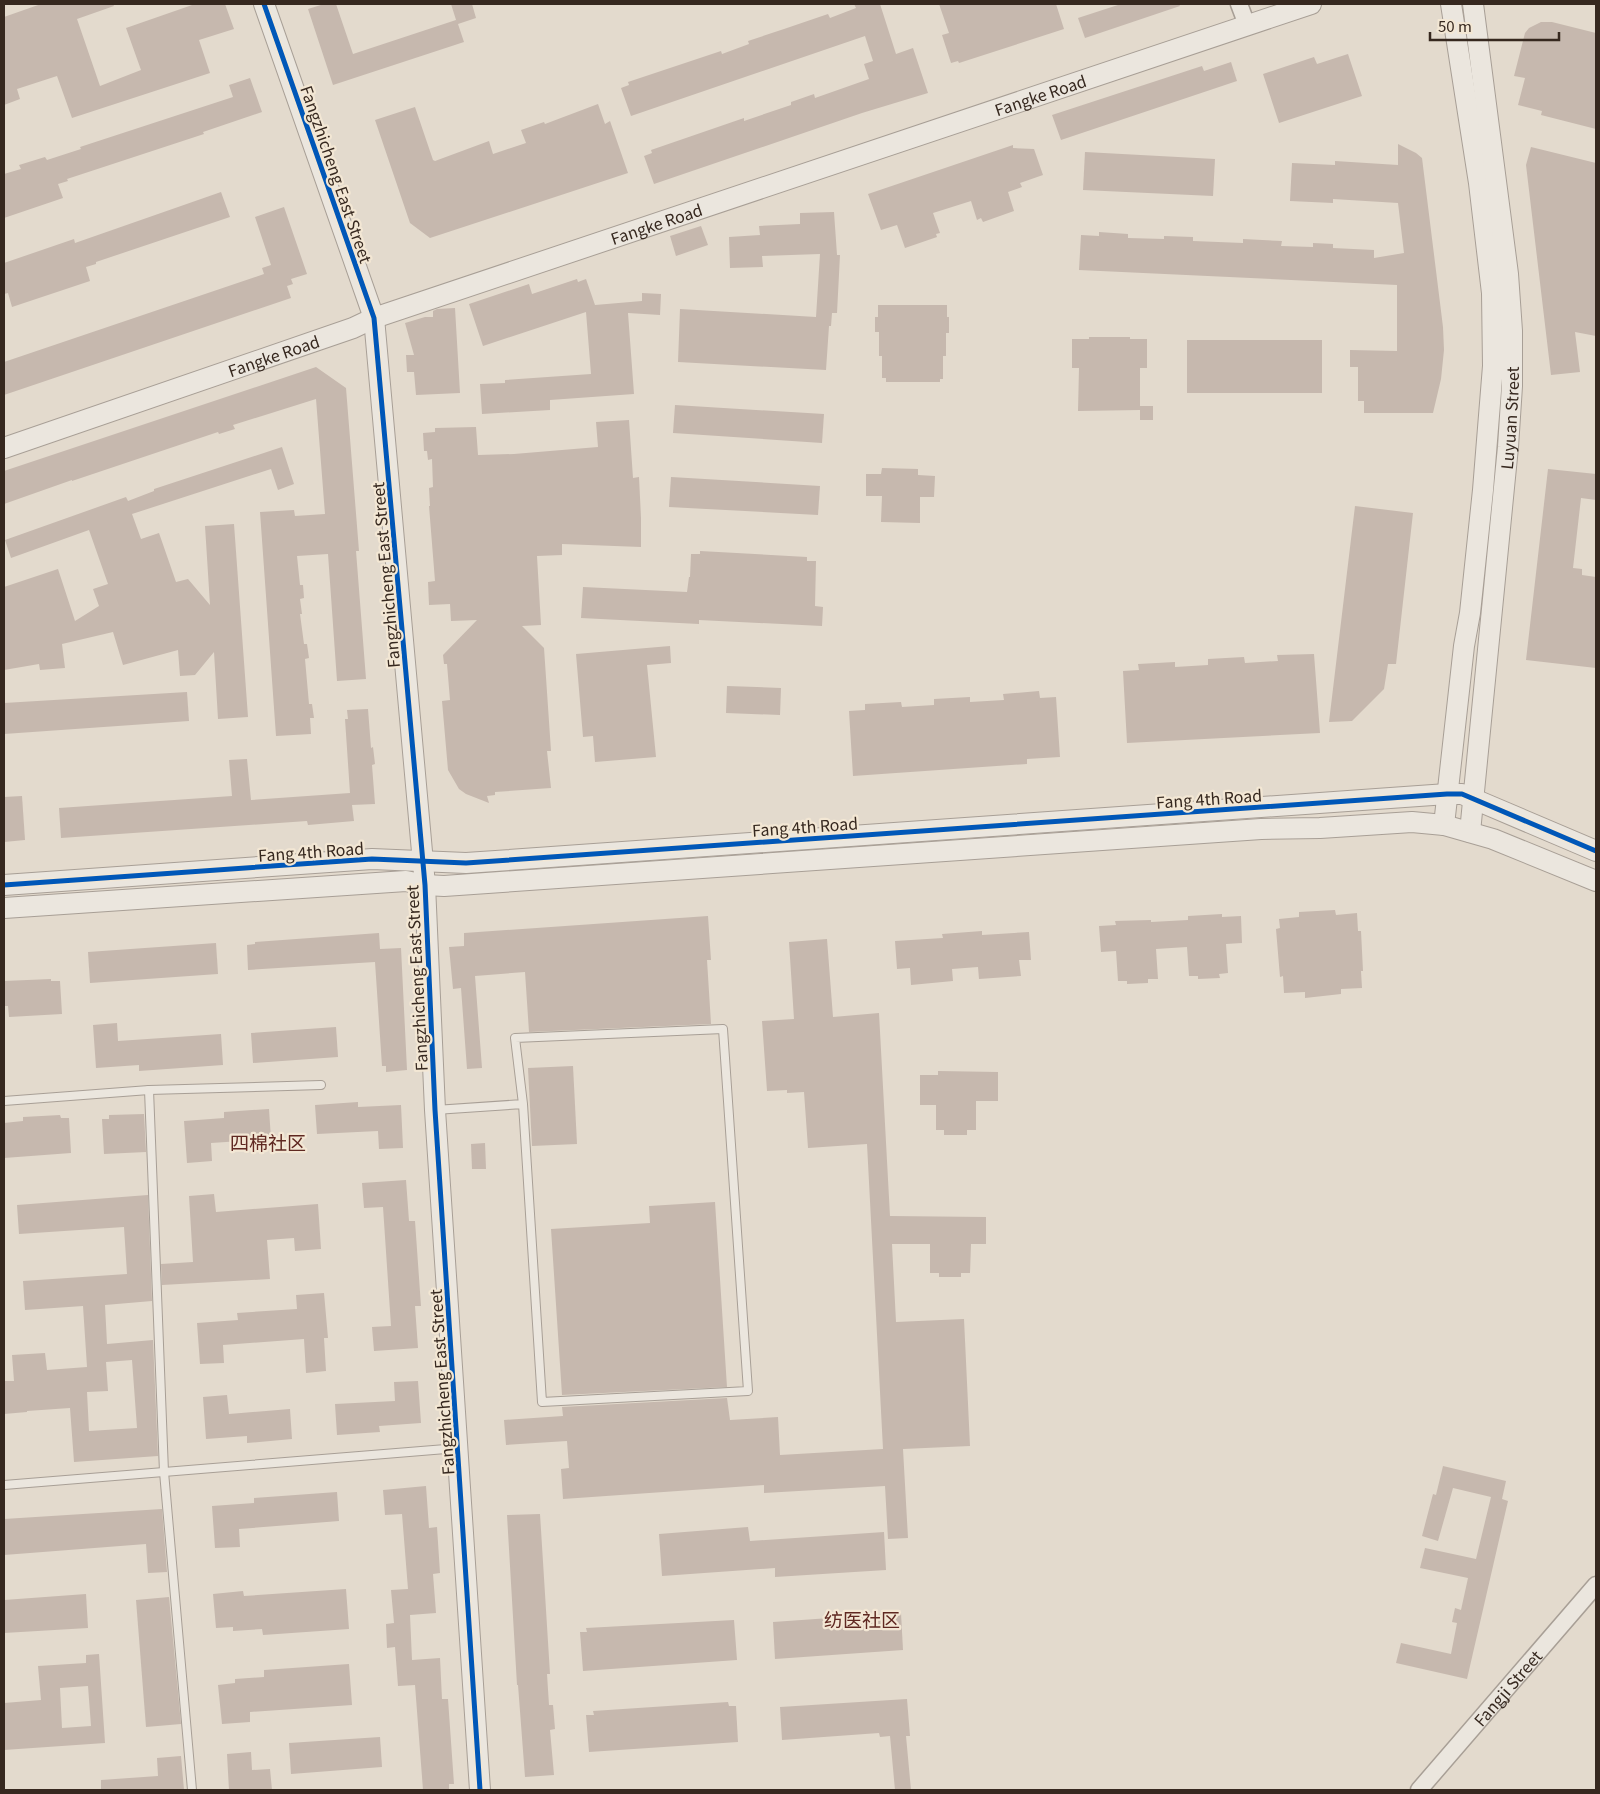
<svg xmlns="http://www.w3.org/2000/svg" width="1600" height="1794" font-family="Georgia,'Noto Sans SC',serif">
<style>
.building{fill:#c6b8ae;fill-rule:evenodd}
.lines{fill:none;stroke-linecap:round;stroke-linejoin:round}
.service-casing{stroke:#a89f96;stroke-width:10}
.minor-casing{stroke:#a89f96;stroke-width:19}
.tertiary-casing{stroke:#a89f96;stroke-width:22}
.service{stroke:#ebe6de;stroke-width:8}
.minor{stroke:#ebe6de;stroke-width:16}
.tertiary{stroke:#ebe6de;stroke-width:20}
.cycleway-casing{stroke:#f3e7d4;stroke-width:8}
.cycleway{stroke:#0057b8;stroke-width:5}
.labels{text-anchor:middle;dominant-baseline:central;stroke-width:4.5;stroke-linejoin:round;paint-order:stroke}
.street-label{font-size:16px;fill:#36281f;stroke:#f3e7d4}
.quarter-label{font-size:19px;fill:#5f2821;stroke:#f3e7d4}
</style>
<rect width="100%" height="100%" fill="#e3dacd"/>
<g class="building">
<polygon points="41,4 113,4 114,6 77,19 100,86 141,70 126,28 195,4 225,4 234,29 199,40 210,73 72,118 57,76 17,89 20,99 4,105 4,17"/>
<polygon points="324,4 336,4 353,54 456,20 457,23 451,4 472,4 476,18 458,24 464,42 333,85 308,9"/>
<polygon points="854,4 880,4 896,54 913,48 928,93 862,113 654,184 644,156 652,153 651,150 744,118 744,121 791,105 791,102 814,94 815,98 869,79 864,64 873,61 865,36 631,116 621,88 629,85 628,82 721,51 722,54 749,44 748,41 784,29 828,14 830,18 856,8"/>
<polygon points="939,4 1056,4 1064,29 959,63 958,61 951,63 942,35 949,33"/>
<polygon points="1121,4 1179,4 1180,6 1085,38 1078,18"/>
<polygon points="1541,22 1552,22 1596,33 1596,129 1541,115 1542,111 1518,105 1525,78 1514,76 1525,33 1529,28"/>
<polygon points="1348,54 1362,96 1279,123 1263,74 1314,57 1317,64"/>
<polygon points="1231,62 1237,81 1061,140 1052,115 1202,66 1204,71"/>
<polygon points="250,78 262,112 203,132 204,134 67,179 68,181 58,184 63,198 4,218 4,174 21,169 19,165 45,157 47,160 81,149 80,147 233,97 229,85"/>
<polygon points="598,104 605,124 610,121 628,173 430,238 410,223 375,120 415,107 433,160 435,161 489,141 493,154 526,143 521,130 544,122 545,124"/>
<polygon points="1398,144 1416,153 1422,158 1443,327 1444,350 1441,379 1433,413 1364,413 1364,401 1358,401 1358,367 1350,367 1350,350 1397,351 1397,285 1079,270 1081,235 1099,236 1099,232 1128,234 1128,238 1164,239 1164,236 1193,237 1193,241 1243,243 1243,239 1282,241 1281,246 1313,247 1313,243 1333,244 1333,248 1374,250 1374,258 1404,253 1398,203 1333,199 1333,203 1290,201 1292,163 1335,165 1335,161 1398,165"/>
<polygon points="1013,145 1013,148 1034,149 1043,175 1020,183 1022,187 1008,192 1014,211 983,222 981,218 977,220 971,201 933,213 940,233 936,234 937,237 905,248 897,225 881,230 868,194"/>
<polygon points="1531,147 1596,163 1596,336 1575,332 1580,372 1551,375 1526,165"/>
<polygon points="1085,152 1215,159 1213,196 1083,190"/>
<polygon points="221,192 230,217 96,262 96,264 86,267 90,281 12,307 8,293 4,294 4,263 74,239 75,243"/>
<polygon points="284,207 307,274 291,279 293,284 287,286 291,298 4,395 4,362 264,274 262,268 271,265 255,217"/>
<polygon points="834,212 837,255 840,255 837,313 832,313 831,326 829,326 826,370 678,362 680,309 816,317 820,254 762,256 763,267 730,268 729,237 760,235 759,226 800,224 800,213"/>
<polygon points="701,226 708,245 676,256 670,236"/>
<polygon points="577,279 578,282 586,279 595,305 642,301 642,293 661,294 660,315 628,313 634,394 550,400 550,410 482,414 480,384 505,383 505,380 591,374 586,312 483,346 469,304 529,284 532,294"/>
<polygon points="878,305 947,305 947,317 949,317 949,333 946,333 946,356 943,356 943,379 940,379 940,382 886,382 886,378 882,378 882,356 879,356 879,332 875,332 875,317 878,317"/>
<polygon points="455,308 460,393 416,395 414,372 407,372 406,355 414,355 405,323 425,317 433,317 433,311 437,309"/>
<polygon points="1089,337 1130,337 1130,339 1147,339 1147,368 1140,368 1140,410 1078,411 1079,368 1072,368 1072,339 1089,339"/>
<rect x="1187" y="340" width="135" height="53"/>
<polygon points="316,367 346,388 359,551 356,551 366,679 337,681 328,554 297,556 300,585 303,585 304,598 300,599 302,614 300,614 304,644 307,644 309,658 305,659 309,704 312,704 314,718 310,718 311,734 276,736 260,512 294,510 295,516 325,514 316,399 233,425 235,429 219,434 218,432 72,481 72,480 4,504 4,471"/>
<polygon points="675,405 824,414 822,443 673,433"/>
<rect x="1140" y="406" width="13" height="14"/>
<polygon points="629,420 633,478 639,477 641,518 641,547 562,544 562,555 537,556 541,625 522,626 544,648 551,751 547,751 551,788 495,792 495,795 487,796 489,803 466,794 459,789 448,770 442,701 450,700 447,664 444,664 443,655 477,620 451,621 450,604 429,605 428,582 435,581 429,506 430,506 429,488 433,487 432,459 428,460 427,451 424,451 423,433 435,432 435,428 476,427 478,455 514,454 598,447 596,422"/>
<polygon points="282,447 294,484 278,490 271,469 132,514 141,539 159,533 176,582 188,579 210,605 205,526 234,524 248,717 218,719 214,652 195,675 180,676 178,650 123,665 113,632 62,644 65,668 40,670 39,664 4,670 4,587 58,569 75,621 99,606 93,589 108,584 89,530 11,558 5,540 126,497 128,501 154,491 154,489"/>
<polygon points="882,468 918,469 918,475 935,476 934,497 920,497 920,523 881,522 882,496 866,496 866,474 881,474"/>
<polygon points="1548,469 1596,474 1596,500 1581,498 1573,568 1582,569 1582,575 1596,577 1596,668 1526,660"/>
<polygon points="671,477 820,486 818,515 669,507"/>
<polygon points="1355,506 1413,513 1396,664 1388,664 1384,689 1352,721 1329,722"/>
<polygon points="700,551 807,557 807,561 816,561 815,606 823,607 822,626 699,620 699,624 581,618 583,587 687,592 689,577 690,577 691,554 700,554"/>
<polygon points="670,646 671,663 647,665 656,757 595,762 593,736 583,737 576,654"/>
<polygon points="1314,654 1320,733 1127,743 1123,671 1139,670 1138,664 1175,662 1175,667 1208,665 1208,659 1244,657 1245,663 1278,661 1277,655"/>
<polygon points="727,686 781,688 780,715 726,713"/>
<polygon points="1039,691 1040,698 1056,697 1060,757 1027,759 1027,764 853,776 849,711 865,710 865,704 901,702 902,707 934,705 934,699 970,697 970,702 1004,700 1003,694"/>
<polygon points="187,692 189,721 4,734 4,703"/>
<polygon points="368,709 371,748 373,747 375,764 372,765 375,804 352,805 354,821 308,825 307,821 61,838 59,808 232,796 229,760 247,759 251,800 350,793 345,719 348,719 347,710"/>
<polygon points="22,796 25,840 4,842 4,797"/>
<polygon points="1335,910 1336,915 1357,913 1358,931 1361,931 1363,971 1361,971 1362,988 1341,989 1341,994 1305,998 1305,992 1284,993 1283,976 1280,977 1276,929 1280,928 1279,919 1299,917 1299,912"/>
<polygon points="1222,914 1222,917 1241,916 1242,943 1226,944 1228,973 1219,974 1220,978 1198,979 1198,976 1189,976 1187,947 1156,949 1158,979 1148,979 1148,983 1127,984 1127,981 1118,981 1116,951 1101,952 1099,926 1116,925 1115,921 1151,920 1151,922 1188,920 1188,916"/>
<polygon points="708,916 711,960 707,960 711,1024 529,1032 525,972 475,976 482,1068 467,1069 461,988 453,989 449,947 464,946 464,933"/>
<polygon points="982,931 982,935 1029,932 1031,960 1019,960 1021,976 979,979 978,967 952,969 953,981 911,985 910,968 897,969 895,941 943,938 942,934"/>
<polygon points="379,933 380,949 401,948 407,1070 386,1072 386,1066 382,1066 375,962 248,970 247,945 255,944 255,942"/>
<polygon points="827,939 833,1017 879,1013 890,1216 986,1217 986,1244 971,1244 970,1273 961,1273 961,1277 939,1277 939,1273 930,1273 930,1244 892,1244 896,1322 964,1319 970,1446 903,1449 908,1538 888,1539 885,1486 764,1493 764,1485 563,1499 561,1469 569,1468 567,1441 506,1445 504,1420 563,1416 562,1407 727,1398 730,1420 778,1417 780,1455 883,1449 867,1144 808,1148 804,1092 787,1093 787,1090 767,1091 762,1021 794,1019 789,942"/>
<polygon points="216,943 218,974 90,983 88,952"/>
<polygon points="51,979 51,981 60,981 62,1014 9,1017 8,1006 4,1006 4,981"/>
<polygon points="117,1023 118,1041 221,1034 223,1065 139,1071 139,1065 96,1068 93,1025"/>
<polygon points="336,1027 338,1057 253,1063 251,1033"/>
<polygon points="573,1066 577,1144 532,1146 528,1068"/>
<polygon points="938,1071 998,1072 998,1101 976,1101 976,1130 967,1130 967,1135 944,1135 944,1130 936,1130 936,1105 920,1105 920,1075 938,1075"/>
<polygon points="358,1102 358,1107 401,1105 403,1148 379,1149 378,1131 317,1134 315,1105"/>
<polygon points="269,1109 271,1139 211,1143 212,1161 187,1163 184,1121 224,1118 224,1112"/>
<polygon points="144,1114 146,1152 104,1154 102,1119 109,1119 109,1115"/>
<polygon points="60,1115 61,1118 69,1118 71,1153 4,1158 4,1123 23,1121 23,1117"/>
<polygon points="485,1143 486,1169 472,1169 471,1144"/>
<polygon points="406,1180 409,1221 415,1221 421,1306 415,1306 418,1348 374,1351 372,1327 391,1326 383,1207 364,1208 362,1183"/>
<polygon points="214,1194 216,1212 318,1204 321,1249 295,1251 294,1238 267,1240 270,1279 162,1285 161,1264 193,1262 189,1196"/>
<path d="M148,1195L152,1301L105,1305L107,1344L153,1340L158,1456L74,1462L70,1408L27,1411V1412L4,1414V1381H14L12,1355L45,1353L47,1370L87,1367L83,1306L25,1310L23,1281L127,1274L124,1227L19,1234L17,1205ZM132,1360L137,1428L89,1431L87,1392L108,1391L106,1362Z"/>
<polygon points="715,1202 727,1387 562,1395 551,1229 650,1223 649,1206"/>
<polygon points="324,1293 328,1338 324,1338 326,1371 306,1373 304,1339 223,1345 224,1363 200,1364 197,1323 238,1320 237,1313 297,1309 296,1295"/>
<polygon points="418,1381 421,1423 379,1426 380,1432 337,1435 335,1404 395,1401 394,1382"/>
<polygon points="227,1395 229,1414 290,1409 292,1439 247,1443 247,1436 206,1439 203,1397"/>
<polygon points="1443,1466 1506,1481 1502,1499 1508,1501 1467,1679 1396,1663 1401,1643 1451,1654 1457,1623 1452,1622 1455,1608 1461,1610 1468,1578 1420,1568 1425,1548 1476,1559 1491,1497 1453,1488 1438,1541 1422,1536 1433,1494 1436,1495"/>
<polygon points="426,1486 429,1528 437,1527 440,1573 433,1574 436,1613 410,1615 412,1660 440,1658 442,1699 448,1699 454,1784 449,1784 449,1790 423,1790 415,1685 398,1686 395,1647 387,1648 386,1624 394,1623 391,1590 408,1589 402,1514 385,1515 383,1490"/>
<polygon points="337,1492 339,1521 239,1529 240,1547 215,1548 212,1506 254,1503 254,1498"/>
<polygon points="162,1509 167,1572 148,1573 146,1544 4,1555 4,1519"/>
<polygon points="540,1514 550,1674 547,1674 549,1705 553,1705 555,1729 550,1730 554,1775 525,1777 518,1685 517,1685 507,1515"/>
<polygon points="748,1527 750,1541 884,1532 886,1570 775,1577 775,1568 662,1576 659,1534"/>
<polygon points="346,1589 349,1629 263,1635 262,1629 233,1631 233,1627 216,1628 213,1594 243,1591 244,1596"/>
<polygon points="86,1594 88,1628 4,1633 4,1600"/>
<polygon points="169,1597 181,1724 146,1727 136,1600"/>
<polygon points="901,1613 903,1650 775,1659 773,1622"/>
<polygon points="734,1620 737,1660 583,1671 580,1632 587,1632 586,1628"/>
<path d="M99,1654L105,1743L4,1750V1703L41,1700L38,1666L86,1663V1655ZM88,1686L91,1726L62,1728L60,1688Z"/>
<polygon points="349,1664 352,1705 250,1712 250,1722 222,1724 218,1685 235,1683 235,1679 264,1677 264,1670"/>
<polygon points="907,1699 910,1736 906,1736 911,1790 895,1790 890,1736 880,1737 879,1733 782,1740 780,1707"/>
<polygon points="728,1702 729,1706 736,1706 738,1742 589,1752 586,1715 594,1715 593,1711"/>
<polygon points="380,1737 382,1767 291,1774 289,1743"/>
<polygon points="251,1752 252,1770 270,1769 272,1790 229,1790 227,1754"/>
<polygon points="181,1756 184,1790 101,1790 101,1780 158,1776 157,1758"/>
</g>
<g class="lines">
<defs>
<g id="service">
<polyline points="149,1090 164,1472 192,1790"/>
<polyline points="4,1101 149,1090 321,1085"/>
<polyline points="435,1110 523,1104 542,1402 748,1391 723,1029 515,1038 523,1104"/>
<polyline points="4,1485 458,1448"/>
</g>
<g id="minor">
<polyline points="1239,4 1247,25"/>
<path id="s1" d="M1419,1790L1596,1585"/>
</g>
<g id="tertiary">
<polyline points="264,4 374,318 425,885 435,1110 480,1790"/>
<path id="s2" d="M4,448L353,328L374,318L1311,4"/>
<polyline points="1444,825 1464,646 1470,613 1483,490 1493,366 1492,293 1479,183 1451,4"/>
<path id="s3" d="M1470,832L1508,447L1512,386V331L1508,274L1473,4"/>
<polyline points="4,885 372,859 466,863 1447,794 1462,794 1596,851"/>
<polyline points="4,908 406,881 425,885 444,886 1261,829 1320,828 1412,822 1444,825 1493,839 1596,881"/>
</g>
</defs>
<use href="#service" class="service-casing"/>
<use href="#minor" class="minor-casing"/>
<use href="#tertiary" class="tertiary-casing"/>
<use href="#service" class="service"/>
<use href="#minor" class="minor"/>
<use href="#tertiary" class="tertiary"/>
<defs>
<g id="cycleway">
<polyline points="264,4 374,318 425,885 435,1110 480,1790"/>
<polyline points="4,885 372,859 466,863 1447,794 1462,794 1596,851"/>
</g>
</defs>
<use href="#cycleway" class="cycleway-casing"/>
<use href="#cycleway" class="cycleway"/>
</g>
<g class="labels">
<g class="street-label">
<text stroke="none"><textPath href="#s2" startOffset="1095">Fangke Road</textPath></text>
<text transform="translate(337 174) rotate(71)">Fangzhicheng East Street</text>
<text stroke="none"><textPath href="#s2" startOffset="690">Fangke Road</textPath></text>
<text stroke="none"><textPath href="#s2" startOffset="285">Fangke Road</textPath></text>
<text stroke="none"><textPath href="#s3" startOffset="416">Luyuan Street</textPath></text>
<text transform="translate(385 575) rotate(-95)">Fangzhicheng East Street</text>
<text transform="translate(1209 798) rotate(-4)">Fang 4th Road</text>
<text transform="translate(805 826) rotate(-4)">Fang 4th Road</text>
<text transform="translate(311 851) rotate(-4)">Fang 4th Road</text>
<text transform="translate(416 978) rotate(-93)">Fangzhicheng East Street</text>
<text transform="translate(441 1382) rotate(-94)">Fangzhicheng East Street</text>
<text stroke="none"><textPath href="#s1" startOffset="135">Fangji Street</textPath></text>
</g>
<g class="quarter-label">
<text x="268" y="1141">四棉社区</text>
<text x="862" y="1618">纺医社区</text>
</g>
</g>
<rect width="1600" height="1794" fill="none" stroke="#36281f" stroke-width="10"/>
<path d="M1430 32v8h129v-8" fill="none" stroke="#36281f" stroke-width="2.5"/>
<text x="1438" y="32" font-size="15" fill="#36281f" stroke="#f3e7d4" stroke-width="4" paint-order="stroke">50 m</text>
</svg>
